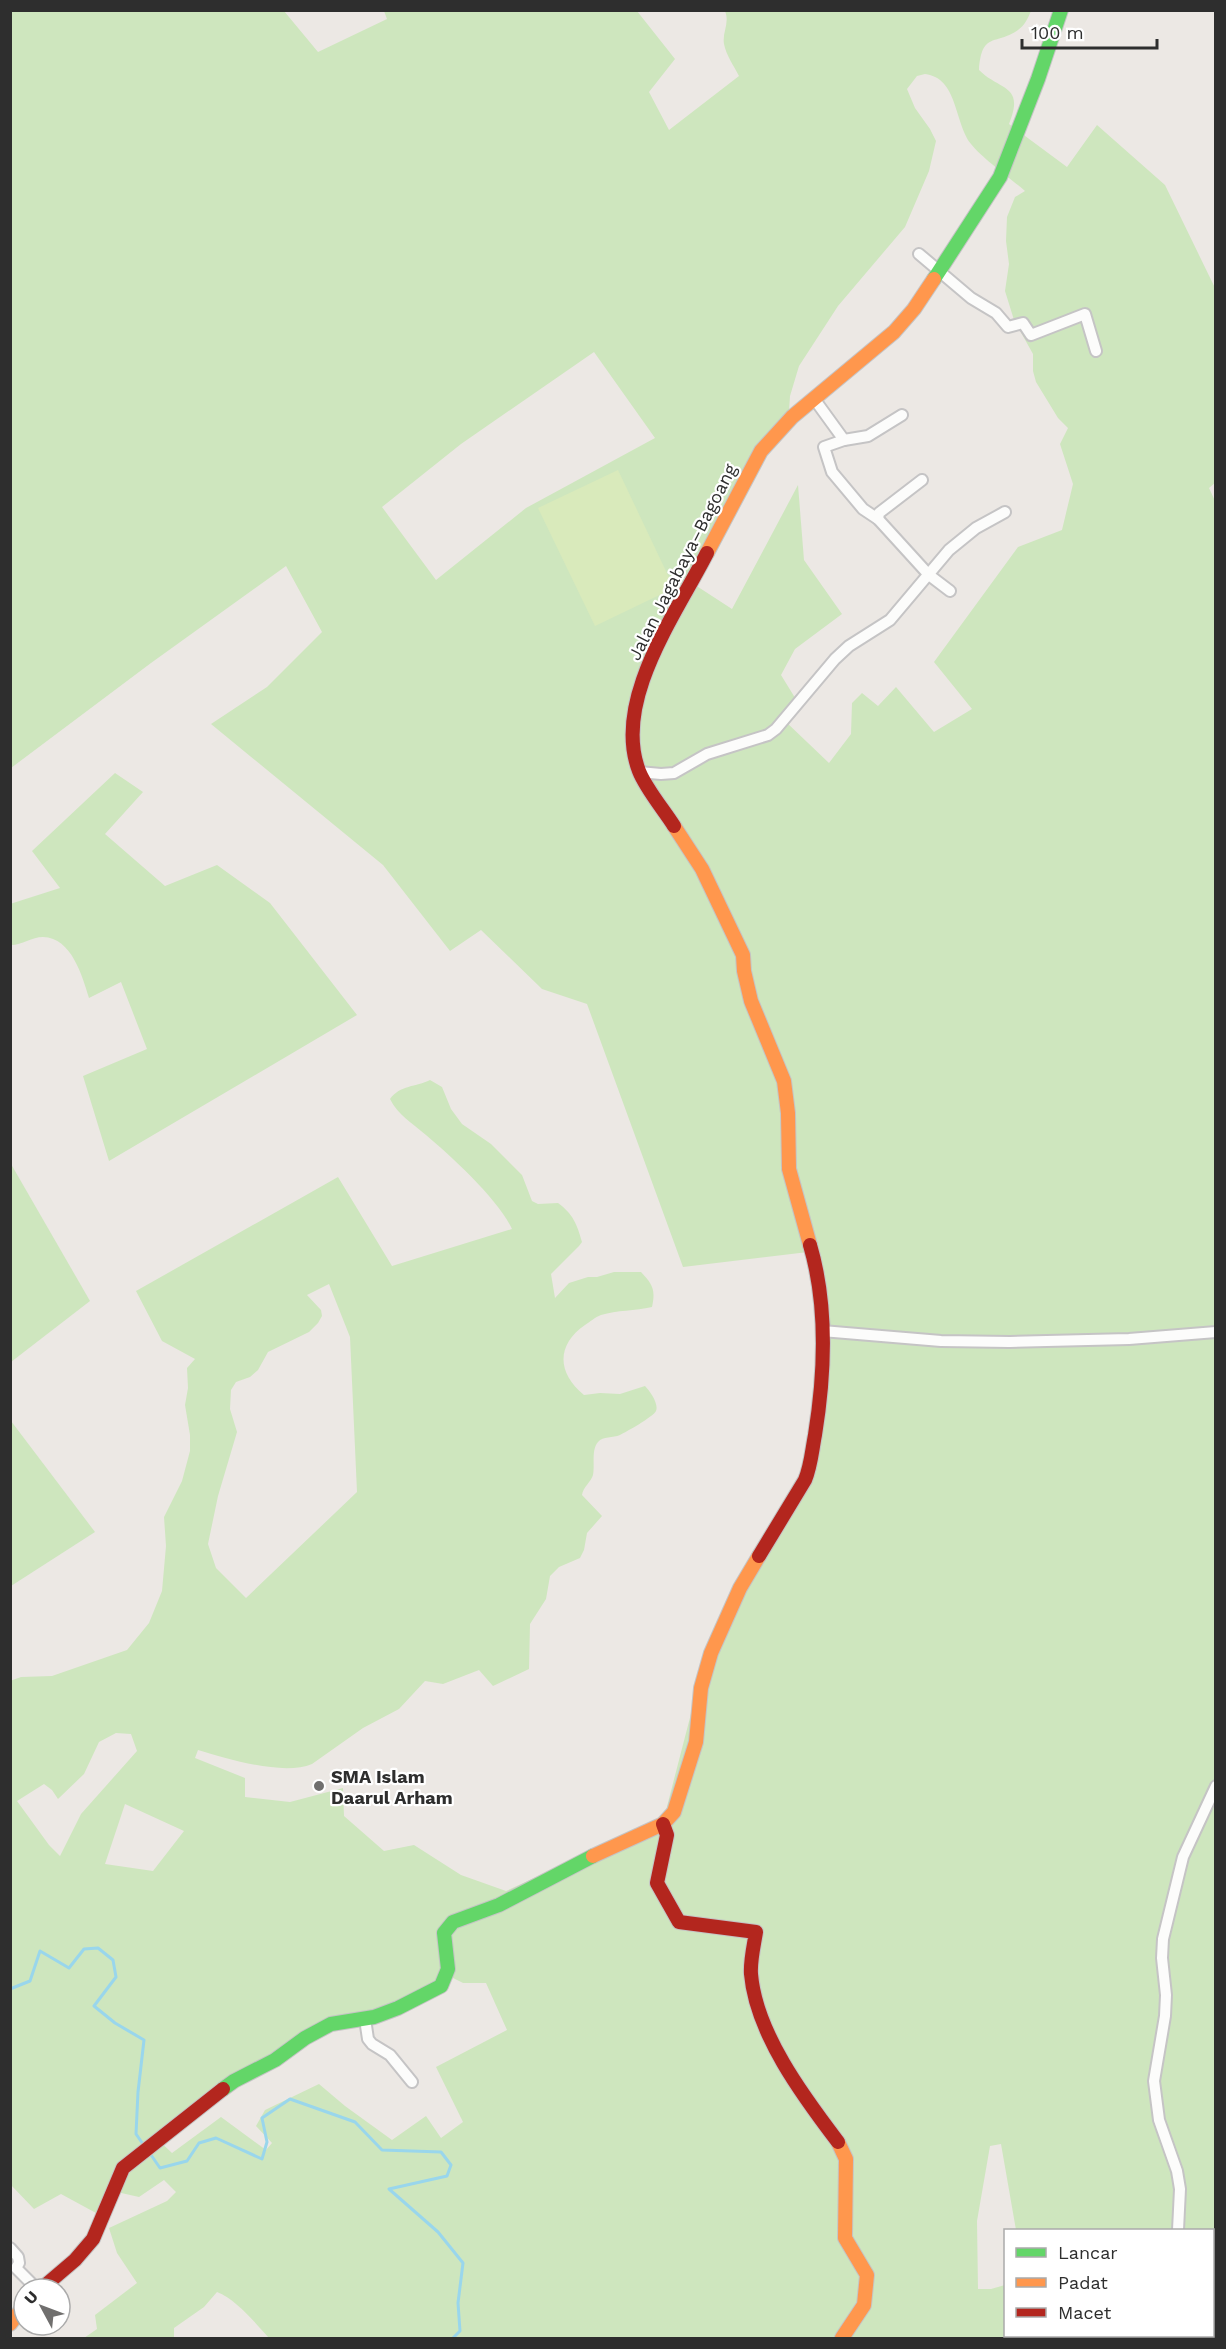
<svg xmlns="http://www.w3.org/2000/svg" width="1226" height="2349" font-family="'Work Sans',sans-serif">
<style>
.green{fill:#cee6be;fill-rule:evenodd}
.pitch{fill:#d9eabb}
.lines{fill:none;stroke-linecap:round;stroke-linejoin:round}
.stream{stroke:#99d6ec;stroke-width:3}
.street-casing{stroke:#c5c4c5;stroke-width:14}
.fast-casing{stroke:#c5c4c5;stroke-width:16}
.slow-casing{stroke:#c5c4c5;stroke-width:16}
.jam-casing{stroke:#c5c4c5;stroke-width:16}
.street{stroke:#fcfcfb;stroke-width:10}
.fast{stroke:#63d668;stroke-width:14}
.slow{stroke:#ff974d;stroke-width:14}
.jam{stroke:#b3261e;stroke-width:14}
.poi-dot{fill:#706f6e;stroke:#fff;stroke-width:2}
.labels{text-anchor:middle;dominant-baseline:central;stroke-width:4.5;stroke-linejoin:round;paint-order:stroke}
.street-label{font-size:18px;fill:#2e2e2e;stroke:#fff}
.poi-label{font-size:18px;font-weight:bold;fill:#2e2e2e;stroke:#fff;text-anchor:start}
</style>
<rect width="100%" height="100%" fill="#ece8e4"/>
<g class="green">
<path d="M10,11H284L318,52L387,19L384,11H637L675,59L649,92L669,130L739,76C734,66 726,55 724,44C722,32 730,23 725,11H1031C1028,18 1025,25 1018,30C995,46 982,31 979,70C1000,91 1025,84 1009,124L1067,167L1097,125L1165,185L1216,290V482L1209,488L1216,503L1215,2338H269C256,2324 236,2299 217,2292L204,2307L174,2328V2338H84L97,2329L95,2315L137,2283L117,2253L109,2228L167,2201L176,2192L164,2180L139,2197L108,2190L96,2213L61,2194L34,2209L11,2185L10,1681L21,1677L52,1676L127,1650L149,1623L162,1591L166,1546L164,1517L182,1481L190,1451V1435L185,1405L188,1388L187,1368L195,1359L162,1341L136,1291L338,1177L392,1266L512,1229C498,1199 452,1157 426,1135C412,1123 398,1115 390,1099C400,1085 416,1087 430,1080L442,1087L451,1109L462,1124L491,1144L522,1175L532,1201L538,1204L558,1203C573,1214 577,1224 582,1242L579,1246L551,1274L555,1298L569,1283L588,1277H597L614,1272H641C652,1284 656,1289 652,1307C635,1311 617,1310 601,1315C595,1317 590,1322 585,1325C556,1345 557,1373 584,1395L600,1393L620,1394L645,1386C650,1391 659,1404 656,1411C653,1417 626,1432 620,1435C613,1438 603,1436 598,1442C591,1450 595,1465 593,1475C591,1482 583,1487 582,1495L602,1516L587,1533L584,1550L580,1558L559,1567L550,1576L546,1599L530,1624L529,1669L493,1686L479,1670L443,1684L425,1681L399,1709L363,1728L312,1764C283,1776 228,1759 198,1750L195,1758L245,1778V1797L290,1802L343,1788L344,1816L384,1851L414,1845L461,1875L506,1891L664,1818L700,1679L802,1476L820,1361L808,1252L683,1267L587,1004L542,989L481,930L450,951L383,865L211,724L267,687L322,632L286,566L151,663L11,768ZM925,74C958,78 954,122 971,144C982,158 1010,178 1025,191L1015,197L1007,217L1006,241L1009,264L1005,291L1014,320L1033,354V371L1036,382L1058,418L1068,428L1060,444L1073,484L1062,530L1018,547L934,662L972,709L934,732L896,687L878,706L862,693L852,703L851,734L829,763L785,721L797,701L781,675L795,649L842,614L804,560L798,485L732,609L692,583L789,411L790,396L799,366L838,306L905,227L929,171L936,141L930,129L915,108L907,89L917,76ZM594,352L655,438L526,508L436,580L382,507L461,444ZM329,1284L350,1337L357,1492L246,1598L216,1568L208,1544L218,1496L237,1432L230,1409L231,1390L236,1382L250,1377L258,1370L268,1352L309,1332L318,1323L322,1316L321,1310L307,1295ZM116,1733L131,1734L137,1751L81,1814L60,1856L49,1845L17,1801L44,1784L52,1790L58,1799L84,1774L99,1742ZM125,1804L184,1831L153,1871L105,1864ZM449,1976L463,1983H486L507,2030L436,2067L463,2122L441,2138L426,2116L392,2140L345,2106L319,2084L265,2110L256,2126L272,2143L266,2150L221,2117L172,2153L154,2136L210,2090L338,2021L371,2014ZM1001,2144L1016,2230H1212V2336H1006L1005,2285L991,2289H978L977,2221L990,2146Z"/>
<path d="M115,773L143,792L105,834L165,886L217,865L270,903L357,1015L109,1161L83,1076L147,1049L121,982L89,998C82,976 72,938 43,937C32,937 22,945 11,945L10,904L60,888L32,851Z"/>
<polygon points="11,1164 90,1301 11,1362 10,1362"/>
<polygon points="11,1421 95,1532 11,1586 10,1586"/>
</g>
<polygon class="pitch" points="618,470 674,588 595,626 538,508"/>
<g class="lines">
<g class="stream">
<polyline points="10,1989 30,1981 40,1951 69,1968 84,1949 98,1948 113,1960 116,1977 94,2006 115,2023 144,2040 138,2092 136,2134 145,2147"/>
<polyline points="149,2152 160,2168 187,2161 199,2143 216,2138 262,2159 267,2142 262,2118 290,2099 355,2122 382,2150 441,2152 451,2165 447,2176 389,2189 438,2232 463,2263 458,2303 460,2331 453,2338"/>
</g>
<defs>
<g id="street">
<polyline points="919,254 971,298 996,313 1008,327 1023,323 1031,335 1085,314 1096,351"/>
<polyline points="815,400 844,440"/>
<polyline points="902,415 868,436 844,440 824,447 832,472 863,509 878,519 929,575 950,591"/>
<polyline points="878,519 879,513 922,480"/>
<polyline points="639,772 661,774 674,773 707,754 768,735 776,729 835,659 849,646 890,620 949,550 976,528 1005,512"/>
<polyline points="822,1331 941,1341 1010,1342 1129,1339 1216,1332"/>
<polyline points="365,2019 368,2039 372,2044 390,2055 412,2082"/>
<polyline points="1178,2230 1180,2189 1177,2171 1159,2120 1154,2081 1165,2016 1166,1995 1162,1958 1163,1939 1183,1857 1216,1786"/>
<polyline points="10,2248 18,2257 19,2263 16,2268 37,2289"/>
<polyline points="1181,2336 1182,2338"/>
</g>
<g id="fast">
<polyline points="934,279 1000,177 1038,79 1061,10"/>
<polyline points="223,2089 234,2081 275,2060 305,2038 331,2024 374,2017 398,2008 441,1986 448,1969 444,1933 453,1922 499,1905 593,1856"/>
</g>
<g id="slow">
<polyline points="707,553 761,451 792,417 894,332 914,309 934,279"/>
<polyline points="674,826 702,869 743,955 744,971 751,1001 784,1081 788,1113 789,1169 810,1245"/>
<polyline points="593,1856 663,1824 674,1812 696,1742 701,1688 711,1653 740,1588 759,1556"/>
<polyline points="838,2142 846,2159 845,2238 867,2275 864,2305 842,2338"/>
<polyline points="10,2324 24,2306"/>
</g>
<g id="jam">
<path d="M674,826C664,810 646,789 639,771C612,701 676,614 707,553"/>
<path d="M759,1556L805,1480C811,1466 812,1450 815,1435C825,1373 828,1306 810,1245"/>
<path d="M663,1824L667,1835L657,1883L679,1922L756,1932C754,1945 750,1961 751,1974C756,2033 803,2096 838,2142"/>
<polyline points="41,2289 75,2260 93,2239 123,2168 223,2089"/>
</g>
</defs>
<use href="#street" class="street-casing"/>
<use href="#fast" class="fast-casing"/>
<use href="#slow" class="slow-casing"/>
<use href="#jam" class="jam-casing"/>
<use href="#street" class="street"/>
<use href="#fast" class="fast"/>
<use href="#slow" class="slow"/>
<use href="#jam" class="jam"/>
</g>
<circle class="poi-dot" cx="319" cy="1786" r="6"/>
<g class="labels">
<g class="street-label">
<text transform="translate(682 562) rotate(-63)">Jalan Jagabaya–Bagoang</text>
</g>
<g class="poi-label">
<text x="331" y="1776">SMA Islam<tspan x="331" dy="21">Daarul Arham</tspan></text>
</g>
</g>
<rect width="1226" height="2349" fill="none" stroke="#2e2e2e" stroke-width="24"/>
<rect x="1004" y="2229" width="210" height="108" fill="#ffffff" stroke="#ababab" stroke-width="1.5"/>
<rect x="1016" y="2248" width="30" height="9" fill="#63d668" stroke="#ababab" stroke-width="1.5"/>
<text x="1058" y="2259" font-size="18" fill="#2e2e2e">Lancar</text>
<rect x="1016" y="2278" width="30" height="9" fill="#ff974d" stroke="#ababab" stroke-width="1.5"/>
<text x="1058" y="2289" font-size="18" fill="#2e2e2e">Padat</text>
<rect x="1016" y="2308" width="30" height="9" fill="#b3261e" stroke="#ababab" stroke-width="1.5"/>
<text x="1058" y="2319" font-size="18" fill="#2e2e2e">Macet</text>
<g transform="translate(42 2307) rotate(311)"><circle r="28" fill="#ffffff" stroke="#ababab" stroke-width="1.5"/>
<path d="M0-4.5L10 22L0 15L-10 22Z" fill="#706f6e"/>
<text y="-9" font-size="16" font-weight="bold" text-anchor="middle" fill="#2e2e2e">U</text>
</g>
<path d="M1022 39v9h135v-9" fill="none" stroke="#2e2e2e" stroke-width="3"/>
<text x="1031" y="39" font-size="18" fill="#2e2e2e" stroke="#ffffff" stroke-width="4.5" paint-order="stroke">100 m</text>
</svg>
